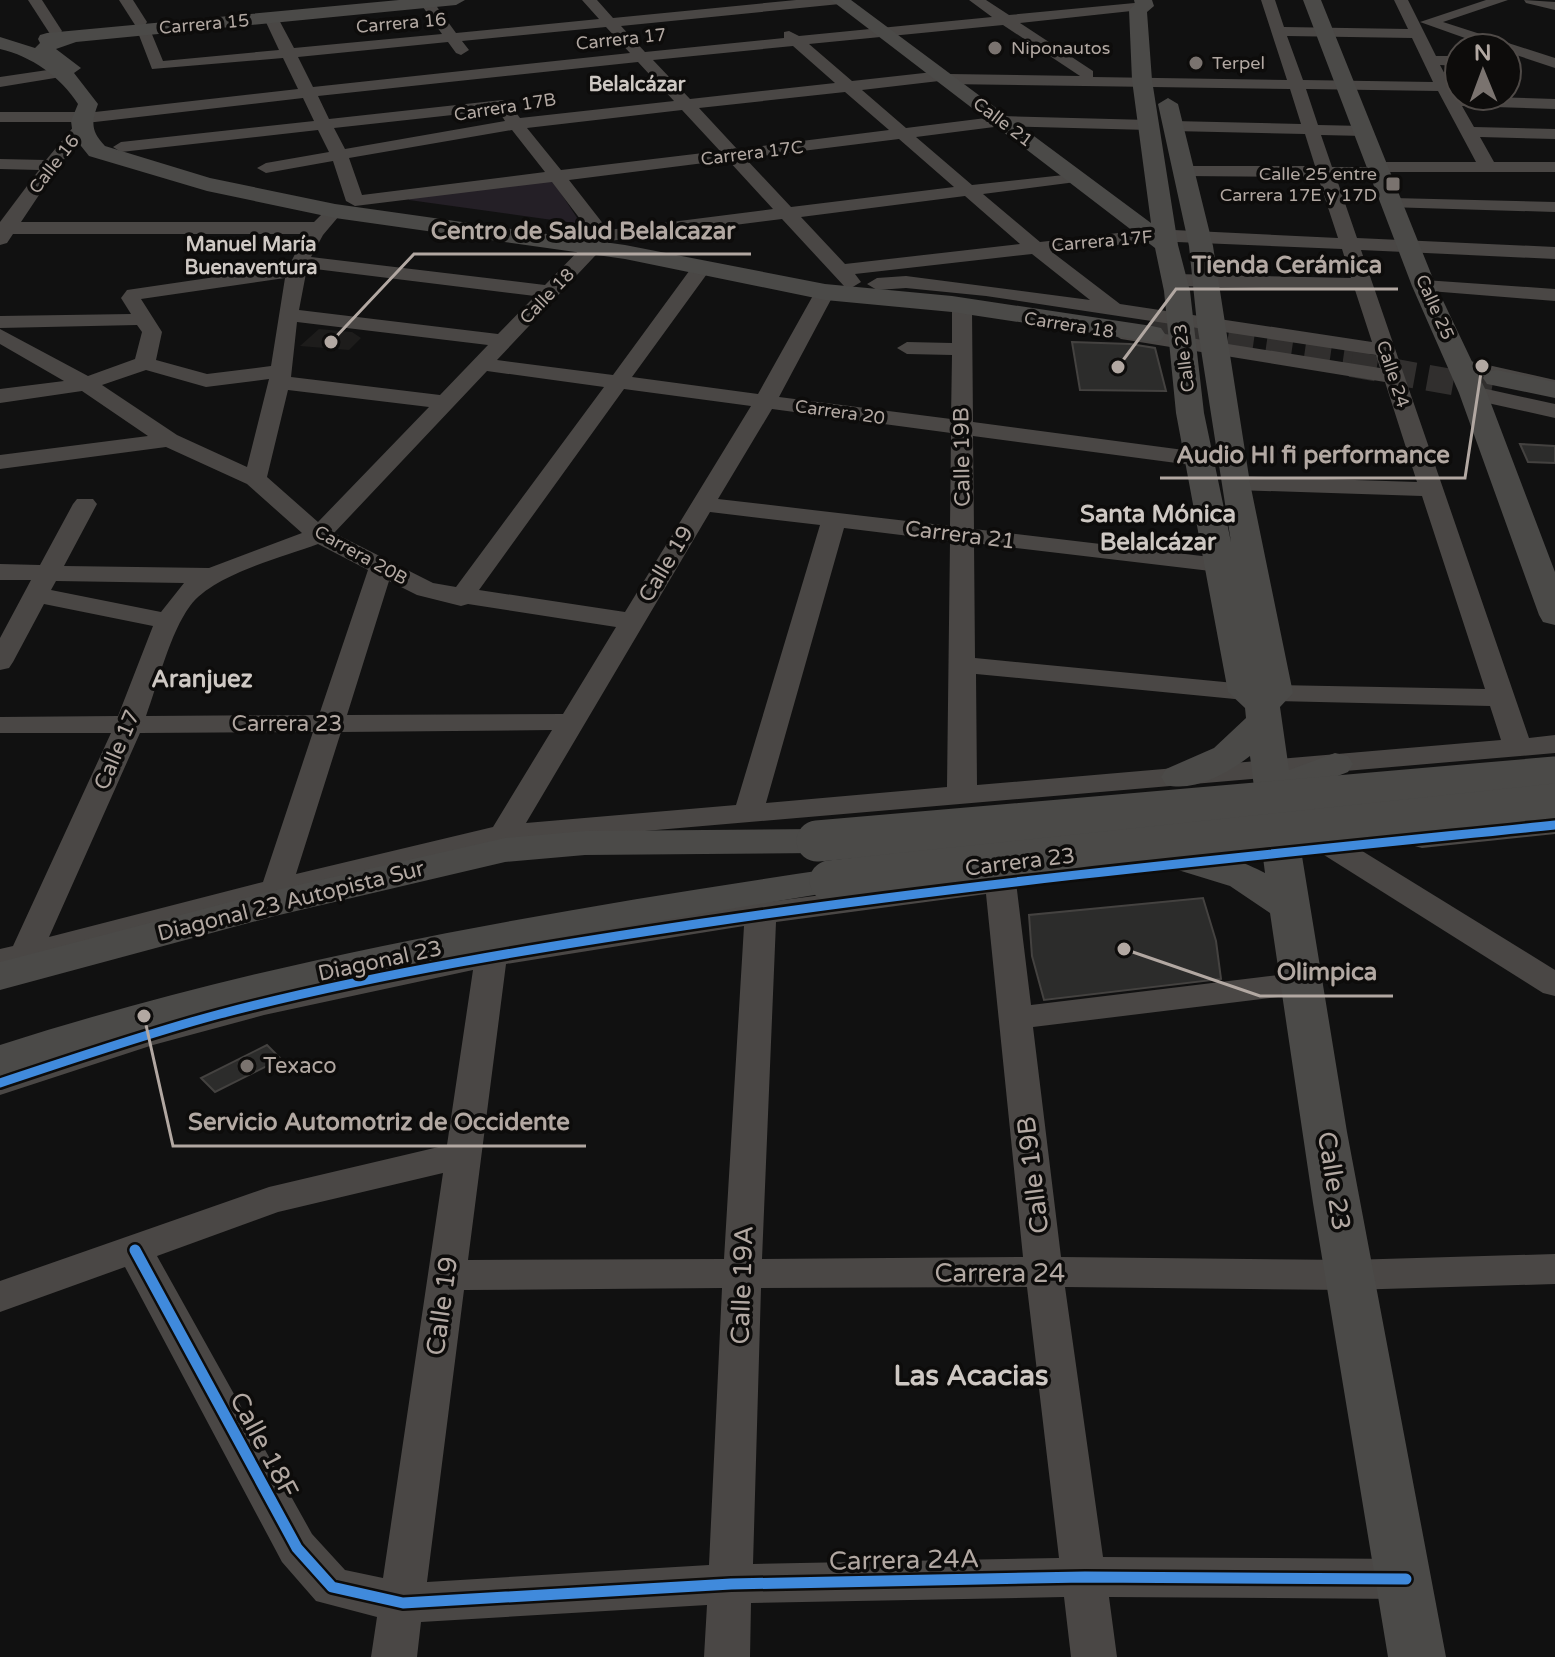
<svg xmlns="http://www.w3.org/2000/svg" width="1555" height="1657" font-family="'Varela Round',sans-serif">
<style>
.built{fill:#1d1c1b}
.green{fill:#241f26}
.building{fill:#2c2c2b;stroke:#444240;stroke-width:2}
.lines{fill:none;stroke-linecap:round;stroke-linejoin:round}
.major-tunnel{stroke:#312f2e;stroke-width:26;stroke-dasharray:26 13;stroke-linecap:butt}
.minor{fill:#4a4745;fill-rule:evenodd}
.major{fill:#4b4a48;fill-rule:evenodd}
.major-bridge{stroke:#4b4a48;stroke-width:41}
.cycleway-far1-casing{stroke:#0d0c0b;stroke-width:14}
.cycleway-casing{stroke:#0d0c0b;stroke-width:16}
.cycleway-far1{stroke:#408adc;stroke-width:9}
.cycleway{stroke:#408adc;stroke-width:11}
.poi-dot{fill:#7a736f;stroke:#0d0c0b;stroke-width:3}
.labels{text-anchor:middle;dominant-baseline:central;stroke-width:7;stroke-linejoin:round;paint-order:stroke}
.far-street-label{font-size:18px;fill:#b2a8a2;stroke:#0d0c0b}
.far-poi-label{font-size:18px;fill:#b2a8a2;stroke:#0d0c0b;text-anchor:start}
.far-neighbourhood-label{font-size:20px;font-weight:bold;fill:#cec8c3;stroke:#0d0c0b}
.street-label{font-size:22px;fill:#b2a8a2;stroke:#0d0c0b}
.poi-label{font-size:22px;fill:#b2a8a2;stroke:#0d0c0b;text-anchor:start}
.neighbourhood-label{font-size:24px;font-weight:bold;fill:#cec8c3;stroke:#0d0c0b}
.near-street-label{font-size:26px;fill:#b2a8a2;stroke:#0d0c0b}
.near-neighbourhood-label{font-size:28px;font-weight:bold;fill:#cec8c3;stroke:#0d0c0b}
.leader{fill:none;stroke:#b2a8a2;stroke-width:3}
.callout-dot{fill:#b2a8a2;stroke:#0d0c0b;stroke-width:3}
.callout-label{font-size:24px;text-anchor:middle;font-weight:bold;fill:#b2a8a2;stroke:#0d0c0b;stroke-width:7;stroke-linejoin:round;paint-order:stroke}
</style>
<rect width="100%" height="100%" fill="#111"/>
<polygon class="built" points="319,329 352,332 361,338 349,350 300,346"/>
<polygon class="green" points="551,178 581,224 409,200 407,196"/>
<g class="building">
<polygon points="1072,342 1130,344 1155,348 1166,391 1080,390"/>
<polygon points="1520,444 1555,446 1555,463 1528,462"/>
<polygon points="1203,898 1216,941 1221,979 1044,1000 1032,956 1029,915"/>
<polygon points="267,1045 281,1059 215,1092 201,1078"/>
</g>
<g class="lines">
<g class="major-tunnel">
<polyline points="1151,325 1380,358"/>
<polyline points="1351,364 1502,391"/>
</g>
<g class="minor">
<polygon points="28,0 42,0 62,31 60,34 50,34"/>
<polygon points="119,0 133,0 147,22 145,25 135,25"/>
<path d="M418,0H432L456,33L599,19L582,0H597L613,18L796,0H847L840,4L621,26L645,52L784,38V32L789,31L799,36L992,17L969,0H986L1009,15L1145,2L1150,3V9L1020,23L1093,71V77L1287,80L1261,0H1275L1284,27L1408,29L1394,0H1408L1436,56H1459V66L1440,65L1449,82H1459V92H1454L1457,96L1555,99V109L1462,106L1474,127L1555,129V139L1480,137L1494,162H1555V172H1390L1381,177H1336L1357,238L1555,247V259L1361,250L1529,738L1555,735V753L504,843L278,897L0,971V949L13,946L111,733H0V717L118,716L153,626L44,604L13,662L9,668L0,670V638L31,580H0V564L40,565L73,504L77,499H93L97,504L64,566L209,568L302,533L247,484L166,447L0,469V455L148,436L82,391L0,403V389L64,381L0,344V329L88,376L135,359L142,332L137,325L0,328V316L131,314L121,298L127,290L289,266L305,234H13L7,243L0,245V222L39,170L0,169V159L46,160L75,125L81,124L89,129L57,168L21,222H314L324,212L330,211L339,216L323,235L311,257L545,285L593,236L552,182L355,206L346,201L333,161L266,173L257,168L266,163L329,152L318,130L121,152L113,147L121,142L314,121L303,98L95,122H0V112H95L298,89L283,58L152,69L137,30L139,27H149L163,61L279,50L264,18L271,14L278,18L294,48L442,34ZM1003,25L1080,76L949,74L942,71L852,81L809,44ZM606,27L630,53L313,87L298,57L448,42L456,53L461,55L469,50L462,41ZM1287,36L1412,38L1433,82L1303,80ZM793,46L835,83L690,99L653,60ZM638,62L674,101L520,118L508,102L502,100L329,119L318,96ZM939,81L945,84L1290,89L1301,124L1173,121L1165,126L1173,131L1305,134L1315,166H1185L1176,171L1185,176L1318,177L1338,238L1153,229L1040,242L983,194L1076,182L1085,177L1082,173L972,185L916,137L1002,126L1149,130L1157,125L1149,120L1002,116L906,128L862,90ZM1306,89L1438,91L1476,162H1379L1371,167H1332L1321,135L1364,136L1372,131L1364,126L1318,125ZM845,92L889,130L737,149L699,108ZM498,110L505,121L345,149L334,128ZM682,110L720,151L561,170L527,128ZM512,130L545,172L362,195L349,158ZM899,139L954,187L791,207L745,158ZM728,160L773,209L608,230L569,180ZM965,196L1020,244L845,264L801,217ZM782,219L844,286L851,288L861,282L855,274L1032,254L1090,300L906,276L877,278L867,284L877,290L906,288L986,296L1376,355L1380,368L1121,327L1111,333L1121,339L1385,382L1417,482L1235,476L1227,478L1223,483L1227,488L1235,490L1422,496L1485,689L1276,685L1266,687L1262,693L1266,699L1276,701L1490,706L1501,740L977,785L976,674L1245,700L1255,698L1259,692L1255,686L1245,684L975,658L974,543L1219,572L1228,570L1231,565L1228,560L1219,558L974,529L973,436L1199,466L1207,464L1210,459L1207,454L1199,452L973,422L972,310L962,304L952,310V343L907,342L897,348L907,354L952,355L951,419L779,397L835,292L825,286L815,292L758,394L632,377L712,267L702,261L695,263L613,375L497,360L609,241ZM1153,241L1342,249L1351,278L1175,274L1165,280L1175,286L1355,290L1372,342L1120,304L1052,252ZM307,268L535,296L498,334L299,310ZM285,278L271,366L207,374L156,360L162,332L141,299ZM297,322L488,345L440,395L291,377ZM146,370L206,387L269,379L247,467L177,435L102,385ZM487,371L604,387L456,587L433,583L334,533ZM624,389L751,406L625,612L479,590ZM288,390L429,407L318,522L267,477ZM772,409L951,433L950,526L718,499ZM710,512L820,525L736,805L526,823ZM844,528L950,541L947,787L766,803ZM318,544L368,570L319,715L146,716C158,683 170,633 190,606C214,574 281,558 318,544ZM56,581L184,583L161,612L51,590ZM389,581L417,595L461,606L468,604L616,627L563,714L347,715ZM552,730L493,827L296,874L341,732ZM313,732L263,882L49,937L140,733Z"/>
<polygon points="1486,0 1508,0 1443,22 1555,58 1555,68 1507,52 1507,48 1493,48 1420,22"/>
<polygon points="1524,0 1555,2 1555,10 1526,3"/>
<polygon points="61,68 69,73 67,76 0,87 0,77"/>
<polygon points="1393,198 1555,202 1555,212 1387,207 1384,203"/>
<polygon points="1424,280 1555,289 1555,301 1417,290 1414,286"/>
<polygon points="1461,359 1555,380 1555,392 1454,369 1450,365"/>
<polygon points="1473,386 1555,404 1555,418 1465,398 1462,393"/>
<polygon points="1555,816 1555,834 1422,848 1411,845 1407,839 1411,833 1422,830"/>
<polygon points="1335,839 1346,841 1555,970 1555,996 1543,993 1324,855 1320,848 1324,841"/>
<path d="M1000,872L1011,875L1016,882L1031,1005L1303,972L1315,975L1319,983L1315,991L1303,994L1033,1027L1061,1257L1349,1260L1555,1254V1284L1349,1290L1065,1287L1103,1557L1406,1559L1422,1565L1428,1579L1422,1593L1406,1599L1109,1597L1117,1657H1071L1064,1597L751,1603L750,1657H704L707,1605L421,1622L417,1657H371L377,1617L316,1601L282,1562L125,1267L0,1312V1281L269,1187L447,1145L473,970L264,1015L153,1045L0,1095V1070L161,1019L367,970L576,931L761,903ZM986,894L1023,1257L762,1259L776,922ZM744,926L724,1259L468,1260L506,964ZM443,1173L383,1578L345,1570L312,1534L157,1256L278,1212ZM1027,1287L1059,1558L753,1564L761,1288ZM722,1288L709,1565L427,1582L464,1290Z"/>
</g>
<g class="major">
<path d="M399,0H465L456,5L76,42L56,49L81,68L74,73L98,104C91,123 91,131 105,146L210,178L335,204L625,245L825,284L952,296L1152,326L1161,328L1165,334L1161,340L1152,342L952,312L825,300L625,259L335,218L207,191L89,156L73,136L71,121L78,104C61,77 31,56 0,49V37L35,48L40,43L38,39L40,35L47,33Z"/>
<path d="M831,0H851L1151,223L1132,80L1129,10L1135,4L1134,0H1152L1154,6L1147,12L1152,80L1178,245L1190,291L1204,413L1231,542L1197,324L1189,246L1158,104L1168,98L1178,104L1213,246L1250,483L1293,693L1280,707L1289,770L1335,753L1348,756L1353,764L1348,772L1317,784L1293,801L1347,1132L1446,1657H1388L1313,1203L1270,913L1230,886L1178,870L1173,862L1178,854C1206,847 1240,860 1265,873L1250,756C1228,773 1195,792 1166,785L1161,777L1166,769L1214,748L1246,718L1245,708L1228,692L1176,413L1164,291L1155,248Z"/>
<polygon points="1303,0 1321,0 1436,286 1487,393 1555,572 1555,625 1543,622 1539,615 1459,393 1412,286"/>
<polygon points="1497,370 1555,382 1555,398 1487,384 1483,378 1487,372"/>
<polygon points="817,829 831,833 836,841 831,849 817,853 585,855 505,862 275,916 0,990 0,962 272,891 505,838 585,831"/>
<path d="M830,869L844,872L850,881L844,890L515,945L306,987L116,1038L0,1076V1045C271,958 549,911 830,869Z"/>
</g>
<g class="major-bridge">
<polyline points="817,841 1555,777"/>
<polyline points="830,881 1555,804"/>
</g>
<defs>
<path id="cycleway-far1" d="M0,1083C73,1059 145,1034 220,1014C378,973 541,947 703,923C986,881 1271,854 1555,825"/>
<polyline id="cycleway" points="135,1250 297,1548 332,1587 403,1603 731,1584 1085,1577 1406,1579"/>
</defs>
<use href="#cycleway-far1" class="cycleway-far1-casing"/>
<use href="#cycleway" class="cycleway-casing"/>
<use href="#cycleway-far1" class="cycleway-far1"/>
<use href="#cycleway" class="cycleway"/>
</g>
<g class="poi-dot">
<circle cx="995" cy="48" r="8"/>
<circle cx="1196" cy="63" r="8"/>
<rect x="1385" y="176" width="16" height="16" rx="4"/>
<circle cx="247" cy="1066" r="8"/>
</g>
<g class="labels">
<g class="far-street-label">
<text transform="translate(401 23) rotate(-5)">Carrera 16</text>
<text transform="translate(204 24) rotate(-5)">Carrera 15</text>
<text transform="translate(621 39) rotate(-6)">Carrera 17</text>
<text transform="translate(505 107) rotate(-9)">Carrera 17B</text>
<text transform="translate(1003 122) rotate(37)">Calle 21</text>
<text transform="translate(752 153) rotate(-7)">Carrera 17C</text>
<text transform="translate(54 164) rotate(-52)">Calle 16</text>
<text transform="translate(1102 241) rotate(-5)">Carrera 17F</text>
<text transform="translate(547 296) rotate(-46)">Calle 18</text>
<text transform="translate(1435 307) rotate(66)">Calle 25</text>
<text transform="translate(1069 325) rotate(9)">Carrera 18</text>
<text transform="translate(1184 358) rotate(-97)">Calle 23</text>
<text transform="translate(1393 374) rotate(72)">Calle 24</text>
<text transform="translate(840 412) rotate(8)">Carrera 20</text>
<text transform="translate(361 555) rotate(29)">Carrera 20B</text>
</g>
<g class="far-poi-label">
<text x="1011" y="48">Niponautos</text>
<text x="1212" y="63">Terpel</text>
<text x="1377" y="174" text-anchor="end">Calle 25 entre<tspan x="1377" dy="21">Carrera 17E y 17D</tspan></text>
</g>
<g class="far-neighbourhood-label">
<text x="637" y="85">Belalcázar</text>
<text x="251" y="245">Manuel María<tspan x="251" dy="23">Buenaventura</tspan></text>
</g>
<g class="street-label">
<text transform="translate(962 457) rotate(-91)">Calle 19B</text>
<text transform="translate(960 535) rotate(7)">Carrera 21</text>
<text transform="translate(666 564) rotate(-59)">Calle 19</text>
<text x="287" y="724">Carrera 23</text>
<text transform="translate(117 750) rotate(-67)">Calle 17</text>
<text transform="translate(1020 862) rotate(-7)">Carrera 23</text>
<text transform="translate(291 901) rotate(-14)">Diagonal 23 Autopista Sur</text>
<text transform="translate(380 961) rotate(-12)">Diagonal 23</text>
</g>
<g class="poi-label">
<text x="263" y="1066">Texaco</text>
</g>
<g class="neighbourhood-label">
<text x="1158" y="514">Santa Mónica<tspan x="1158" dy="28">Belalcázar</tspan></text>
<text x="202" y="679">Aranjuez</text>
</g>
<g class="near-street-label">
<text transform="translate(1033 1175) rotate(-97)">Calle 19B</text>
<text transform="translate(1334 1181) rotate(81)">Calle 23</text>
<text x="1000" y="1273">Carrera 24</text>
<text transform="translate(742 1285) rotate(-88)">Calle 19A</text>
<text transform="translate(442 1306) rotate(-82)">Calle 19</text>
<text transform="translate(264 1445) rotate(62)">Calle 18F</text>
<text transform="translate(904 1560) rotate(-1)">Carrera 24A</text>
</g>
<g class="near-neighbourhood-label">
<text x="971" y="1376">Las Acacias</text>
</g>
</g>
<path class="leader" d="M331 342L414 254H751M1118 367L1176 289H1398M1482 366L1465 478H1160M1124 949L1260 996H1393M144 1016L173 1146H586"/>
<g class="callout-dot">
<circle cx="331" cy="342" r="8"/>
<circle cx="1118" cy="367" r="8"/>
<circle cx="1482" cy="366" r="8"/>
<circle cx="1124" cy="949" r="8"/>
<circle cx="144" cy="1016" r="8"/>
</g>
<g class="callout-label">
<text x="583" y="239">Centro de Salud Belalcazar</text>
<text x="1287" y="273">Tienda Cerámica</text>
<text x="1313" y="463">Audio HI fi performance</text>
<text x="1327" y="980">Olimpica</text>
<text x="379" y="1130">Servicio Automotriz de Occidente</text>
</g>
<g transform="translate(1483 72) rotate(359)"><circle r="38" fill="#0d0c0b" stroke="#4f4a47" stroke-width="2"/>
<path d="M0-6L14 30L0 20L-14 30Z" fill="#7a736f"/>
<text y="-12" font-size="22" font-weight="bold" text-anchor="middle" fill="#b2a8a2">N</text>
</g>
</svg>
